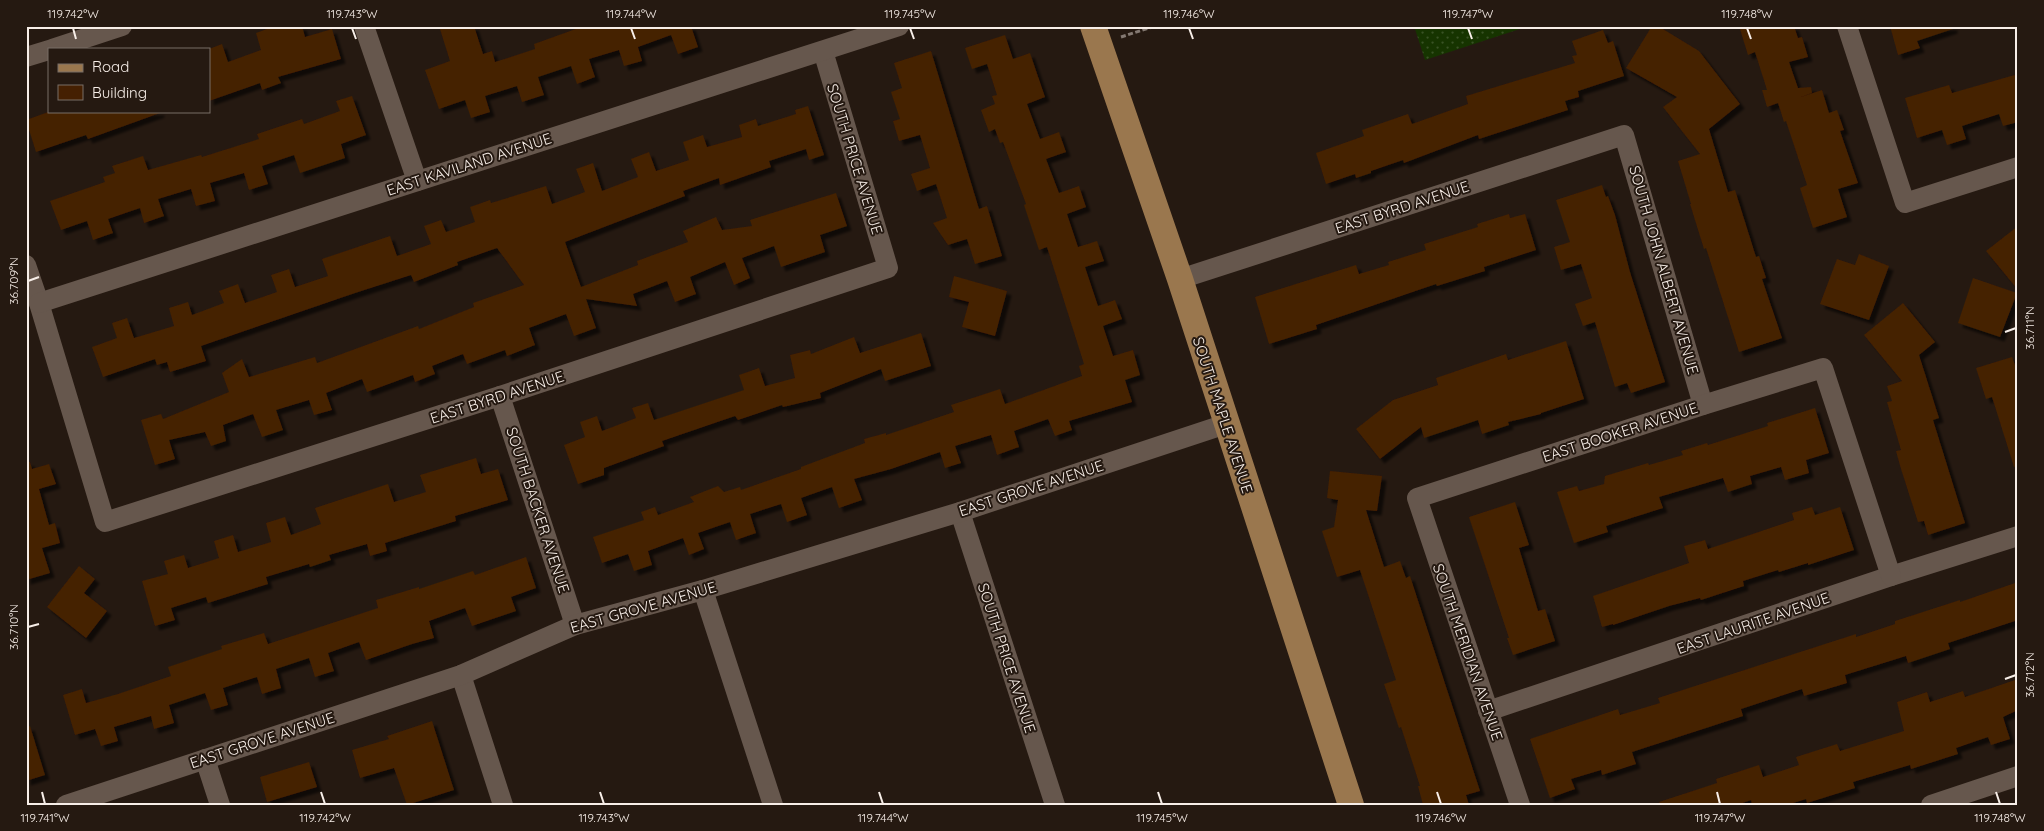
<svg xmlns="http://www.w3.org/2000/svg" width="2044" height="831" font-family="Quicksand,sans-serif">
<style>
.green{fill:url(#green-dots)}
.building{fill:#452002;filter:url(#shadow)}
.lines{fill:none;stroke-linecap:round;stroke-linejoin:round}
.path{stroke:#847972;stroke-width:3;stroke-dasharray:5 2.5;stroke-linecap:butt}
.minor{stroke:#66574d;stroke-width:20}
.major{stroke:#9a774e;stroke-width:26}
.ticks{fill:none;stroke:#f7eee8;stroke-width:2}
.labels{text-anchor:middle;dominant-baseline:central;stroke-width:4;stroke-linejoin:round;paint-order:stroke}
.street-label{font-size:15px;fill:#f7eee8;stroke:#251911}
.neatline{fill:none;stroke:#f7eee8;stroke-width:2}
.ticks-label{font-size:12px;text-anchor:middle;fill:#f7eee8}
</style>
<defs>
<pattern id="green-dots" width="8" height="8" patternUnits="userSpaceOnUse" patternTransform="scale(1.25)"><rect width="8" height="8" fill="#163400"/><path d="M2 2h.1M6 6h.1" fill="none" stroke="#395225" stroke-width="1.8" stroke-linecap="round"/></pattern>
<filter id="shadow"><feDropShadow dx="4.5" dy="4.5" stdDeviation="1" flood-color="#0009"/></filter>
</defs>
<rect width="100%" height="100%" fill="#251911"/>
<polygon class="green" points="1414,26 1529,26 1425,60"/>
<g class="building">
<polygon points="275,26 302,26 305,37 332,29 341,59 278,77 281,83 262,90 260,83 209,101 209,49 222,44 228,62 261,50 256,33"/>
<polygon points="439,26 474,26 483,54 492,51 495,62 535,49 534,44 584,26 691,26 698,47 678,54 671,35 638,47 642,61 624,66 619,50 589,59 595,77 577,84 571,66 538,77 544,95 522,102 517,86 485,96 490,112 471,118 465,100 439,109 425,70 450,61"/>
<polygon points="1652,26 1658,26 1699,51 1740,104 1709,129 1728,192 1735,190 1756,257 1759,256 1766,278 1762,279 1782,338 1739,352 1706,248 1704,249 1690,204 1691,204 1678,161 1700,154 1663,107 1677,97 1626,68"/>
<polygon points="1739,26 1794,26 1798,38 1802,37 1808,57 1789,62 1798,88 1811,87 1812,93 1801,97 1822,90 1829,113 1837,110 1844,130 1840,131 1858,183 1838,189 1847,217 1813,228 1800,188 1807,185 1786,121 1784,122 1778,103 1767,107 1762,90 1767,90 1755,52 1748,55"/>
<polygon points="1890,26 1953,26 1953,29 1917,41 1920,48 1898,55"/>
<polygon points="1603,30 1608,43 1613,41 1624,76 1578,91 1579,97 1565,101 1568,110 1479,139 1478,135 1404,163 1403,160 1371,171 1371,173 1356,178 1355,174 1326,184 1316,153 1364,136 1362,130 1408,114 1412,124 1468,104 1466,96 1575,63 1572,56 1577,55 1572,41"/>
<polygon points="1005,35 1013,59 1030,53 1045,97 1027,104 1040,139 1059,132 1066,152 1046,159 1059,193 1079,186 1086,207 1067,214 1078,247 1097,241 1104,261 1085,267 1098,306 1115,300 1122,319 1103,326 1113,356 1133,350 1140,375 1125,380 1132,402 1069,421 1072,430 1055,436 1048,419 1014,431 1019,447 997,455 991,435 955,446 961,463 945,468 940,452 891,469 854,479 862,500 839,508 832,487 801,498 807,515 787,522 781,504 750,514 756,533 736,540 730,522 698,533 704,549 689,555 683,538 648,551 652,565 634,571 628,554 602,563 593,537 644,520 641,512 655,507 658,515 694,502 690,497 718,486 724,492 740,487 741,490 801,469 801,467 865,443 864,439 886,433 886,435 954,412 951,405 1000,389 1005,404 1082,376 1079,366 1084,364 1047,247 1039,250 1024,205 1026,204 1003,142 1000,143 995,129 989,132 981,110 995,104 992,96 997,95 987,64 972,69 965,48"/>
<polygon points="931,51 979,209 987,206 1002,256 975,264 967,239 948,245 933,223 947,218 936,184 917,191 911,174 930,168 920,135 899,141 893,121 900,119 891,92 902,88 894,63"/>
<polygon points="2018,74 2018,122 2003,126 1999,114 1962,126 1966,139 1947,145 1942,130 1917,138 1905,98 1949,85 1952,93"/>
<polygon points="352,96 366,135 341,144 345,158 300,173 294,155 262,166 268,184 249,190 244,173 210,183 215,201 196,206 191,189 158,199 164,216 144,223 140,208 108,219 113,233 93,240 87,221 61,230 50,201 105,182 103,177 115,173 112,166 143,156 148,170 201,155 202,157 259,139 257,134 302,119 304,124 340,111 336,101"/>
<polygon points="808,106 824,155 809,160 806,149 769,161 771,167 720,185 719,178 683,191 685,196 565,242 581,287 638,265 637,261 688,242 683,231 716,217 722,230 752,226 750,220 836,193 847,226 820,235 825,252 781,267 774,246 742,258 750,278 734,285 725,262 690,277 696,294 675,302 667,281 633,294 637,306 586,299 596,328 574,336 566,314 529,328 535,345 507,356 505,350 467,364 463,354 432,366 435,374 415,382 413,375 367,392 362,379 326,393 332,410 314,415 309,400 276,410 283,430 262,437 253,414 223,425 226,441 211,446 205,432 169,440 175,459 155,465 141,420 161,414 163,419 229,392 222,373 242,359 249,377 315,357 317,363 418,326 419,329 474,307 473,303 524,285 497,248 457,262 458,265 414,282 411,275 355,293 201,346 206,361 170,372 167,362 157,365 155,359 103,377 92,347 117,338 112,323 127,318 134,338 174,326 169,308 188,302 192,315 224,303 219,291 238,284 245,303 277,292 271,275 289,269 295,287 328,276 322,259 390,236 397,256 431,244 424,226 441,220 446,232 475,222 470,207 490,200 491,203 546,186 552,204 585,192 576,169 593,163 602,191 638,177 631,159 649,152 656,171 689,160 683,142 703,135 707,147 742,137 739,125 756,119 758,126 796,114 795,110"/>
<polygon points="51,111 160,111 160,113 88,139 86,135 36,152 26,120"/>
<polygon points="1602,185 1606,197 1608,196 1615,215 1630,272 1665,382 1631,393 1627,383 1615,387 1595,322 1583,326 1575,304 1592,298 1581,264 1561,270 1554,247 1570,242 1556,200"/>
<polygon points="1509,214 1510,218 1525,214 1536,250 1484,267 1485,271 1437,286 1436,284 1316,325 1317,329 1269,344 1255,297 1356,265 1359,274 1389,265 1388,262 1426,250 1424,244 1478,227 1477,224"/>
<polygon points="2018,226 2018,290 1986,251"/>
<polygon points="1859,254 1889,266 1869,320 1820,304 1837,259 1855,265"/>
<polygon points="954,276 1007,291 995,336 962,327 969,302 949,297"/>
<polygon points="1973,278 2017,293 2000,337 1958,323"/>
<polygon points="1903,303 1935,342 1919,355 1939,418 1933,420 1965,523 1928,535 1924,521 1918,522 1901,469 1896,451 1901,450 1887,402 1892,401 1887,386 1902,381 1864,335"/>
<polygon points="921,333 931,366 885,381 881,369 820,393 821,398 783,407 782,405 738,420 735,416 662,441 664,446 604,468 604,475 578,484 564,445 585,437 580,422 597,416 602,431 636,418 632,408 648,403 654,420 744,390 739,375 759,368 765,386 795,378 790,355 810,350 811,354 854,337 860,353"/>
<polygon points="1566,341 1584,399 1541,413 1541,414 1508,422 1509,425 1482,434 1478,420 1424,438 1421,427 1380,459 1356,429 1393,400 1438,385 1436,378 1506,354 1508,360"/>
<polygon points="2012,357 2018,373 2018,466 2014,467 1992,397 1986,399 1976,368"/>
<polygon points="1815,408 1829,453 1806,460 1809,473 1785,480 1781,467 1750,476 1752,484 1728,492 1723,478 1659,497 1663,508 1606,526 1608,532 1574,543 1557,492 1577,486 1579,491 1604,484 1605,476 1648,463 1649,465 1683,455 1681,451 1707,443 1708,445 1768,426 1767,423"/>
<polygon points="476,458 481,474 498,469 508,500 455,516 456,521 385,543 387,551 370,556 367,544 329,555 331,560 310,567 309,564 266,577 268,584 208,603 206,597 171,608 175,620 155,626 142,581 168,574 164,561 184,555 188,568 219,558 214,541 233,535 238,552 271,542 266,523 285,517 291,535 321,524 315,508 388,484 394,502 426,492 420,475"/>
<polygon points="26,462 30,462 32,469 49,464 56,484 39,489 49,525 55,523 60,543 42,548 50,573 26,580"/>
<polygon points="1330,471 1382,476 1377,511 1366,510 1384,567 1400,561 1406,578 1410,576 1480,791 1466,795 1469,805 1423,805 1418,786 1420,786 1401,727 1399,728 1384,684 1396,680 1360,570 1337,577 1322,531 1334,527 1338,500 1327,498"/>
<polygon points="1515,502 1529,545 1519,548 1538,611 1545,609 1555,641 1513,655 1507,638 1509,638 1469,517"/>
<polygon points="1812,507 1815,515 1840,507 1854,550 1808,565 1808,563 1779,572 1778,570 1743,581 1744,586 1701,600 1700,598 1669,606 1613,625 1613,624 1602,627 1593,596 1689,563 1684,546 1705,540 1708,549 1794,520 1792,513"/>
<polygon points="526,557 536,588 511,597 516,611 472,626 465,608 429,621 434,638 412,644 366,660 359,642 328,653 334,671 315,677 309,658 276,669 281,688 262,694 257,677 223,688 228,705 211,710 205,693 169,705 174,723 154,729 151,716 114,727 118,741 101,746 95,729 75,735 63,695 82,689 86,703 118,694 171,676 168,667 222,649 221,646 264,633 268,644 378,608 376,600 419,587 419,589 473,571 475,575"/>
<polygon points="79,566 95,579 84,593 107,611 86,638 47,607"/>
<polygon points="2018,582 2018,620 1948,643 1950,649 1908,663 1906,656 1845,675 1847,683 1804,696 1802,689 1741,709 1743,716 1632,752 1636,764 1602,775 1601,770 1571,779 1575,789 1550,798 1530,739 1618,709 1620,715 1660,703 1658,698 1856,634 1856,637 1895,624 1895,621 1960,600 1960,602"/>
<polygon points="2018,679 2018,710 2003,717 2010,739 1991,745 1988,737 1956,748 1958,754 1911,769 1910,765 1853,782 1855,788 1807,803 1806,799 1787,805 1752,805 1751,800 1737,805 1660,805 1659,802 1717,783 1716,779 1759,765 1763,777 1799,765 1796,757 1837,744 1840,751 1904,731 1897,702 1927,692 1930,702 1963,691 1965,697"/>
<polygon points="432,721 454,790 407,805 394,768 360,778 352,750 389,739 387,736"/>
<polygon points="30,726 45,775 26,781 26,727"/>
<polygon points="309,762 317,787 267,802 260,777"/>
</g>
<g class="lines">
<polyline class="path" points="1121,37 1155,26"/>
<g class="minor">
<polyline points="364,26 417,181"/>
<polyline points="1847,26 1905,203 2018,167"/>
<polyline points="52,49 122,26"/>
<polyline points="26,57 49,50"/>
<polyline points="26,265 39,303 105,522 500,396 888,268 823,51"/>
<polyline points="1180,279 1624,135 1703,405"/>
<polyline points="39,303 899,26"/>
<polyline points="500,396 575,625"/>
<polyline points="960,512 1055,805"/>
<polyline points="703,590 773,805"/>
<polyline points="461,675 503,805"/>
<polyline points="1488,711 1891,576 2018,536"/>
<polyline points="205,759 220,805"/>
<polyline points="66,805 461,675 575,625 703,590 960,512 1226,424"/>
<polyline points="1520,805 1417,498 1703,405 1823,368 1891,576"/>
<polyline points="1931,805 2018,776"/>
</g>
<polyline class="major" points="1093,26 1180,279 1351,805"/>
</g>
<path class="ticks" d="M73,28L76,39M352,28L356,39M631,28L635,39M910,28L914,39M1189,28L1193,39M1468,28L1472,39M1747,28L1751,39M28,281L39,277M2005,332L2016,328M28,627L39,624M2005,679L2016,675M42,792L45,804M321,792L325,804M600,792L604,804M879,792L883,804M1158,792L1162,804M1437,792L1441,804M1717,792L1720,804M1996,792L2000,804"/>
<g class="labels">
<g class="street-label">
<text transform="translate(855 159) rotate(73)">SOUTH PRICE AVENUE</text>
<text transform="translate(469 164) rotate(-18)">EAST KAVILAND AVENUE</text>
<text transform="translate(1402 207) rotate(-18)">EAST BYRD AVENUE</text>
<text transform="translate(1664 270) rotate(74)">SOUTH JOHN ALBERT AVENUE</text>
<text transform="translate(497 397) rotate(-18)">EAST BYRD AVENUE</text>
<text transform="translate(1223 415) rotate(72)">SOUTH MAPLE AVENUE</text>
<text transform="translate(1620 432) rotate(-18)">EAST BOOKER AVENUE</text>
<text transform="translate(1031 488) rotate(-18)">EAST GROVE AVENUE</text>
<text transform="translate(538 510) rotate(72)">SOUTH BACKER AVENUE</text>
<text transform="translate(643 607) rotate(-16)">EAST GROVE AVENUE</text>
<text transform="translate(1753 623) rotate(-19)">EAST LAURITE AVENUE</text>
<text transform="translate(1468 652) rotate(71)">SOUTH MERIDIAN AVENUE</text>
<text transform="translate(1007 658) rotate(72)">SOUTH PRICE AVENUE</text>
<text transform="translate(262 740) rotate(-18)">EAST GROVE AVENUE</text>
</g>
</g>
<rect width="2044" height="831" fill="none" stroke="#251911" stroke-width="55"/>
<rect x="48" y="48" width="162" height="65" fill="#251911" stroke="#796e67"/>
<rect x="58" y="64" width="25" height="8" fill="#9a774e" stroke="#796e67"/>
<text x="92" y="72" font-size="15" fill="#f7eee8">Road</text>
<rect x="58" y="85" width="25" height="15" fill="#452002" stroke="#796e67"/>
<text x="92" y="98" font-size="15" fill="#f7eee8">Building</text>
<rect x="28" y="28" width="1988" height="776" class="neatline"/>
<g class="ticks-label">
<text x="73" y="18">119.742°W</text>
<text x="352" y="18">119.743°W</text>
<text x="631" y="18">119.744°W</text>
<text x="910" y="18">119.745°W</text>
<text x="1189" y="18">119.746°W</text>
<text x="1468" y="18">119.747°W</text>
<text x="1747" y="18">119.748°W</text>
<text transform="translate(14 281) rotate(-90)" y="4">36.709°N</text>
<text transform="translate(2030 328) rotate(-90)" y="4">36.711°N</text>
<text transform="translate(14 627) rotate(-90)" y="4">36.710°N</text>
<text transform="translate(2030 675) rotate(-90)" y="4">36.712°N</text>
<text x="45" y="822">119.741°W</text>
<text x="325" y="822">119.742°W</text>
<text x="604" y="822">119.743°W</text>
<text x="883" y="822">119.744°W</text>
<text x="1162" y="822">119.745°W</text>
<text x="1441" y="822">119.746°W</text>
<text x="1720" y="822">119.747°W</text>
<text x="2000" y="822">119.748°W</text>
</g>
</svg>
